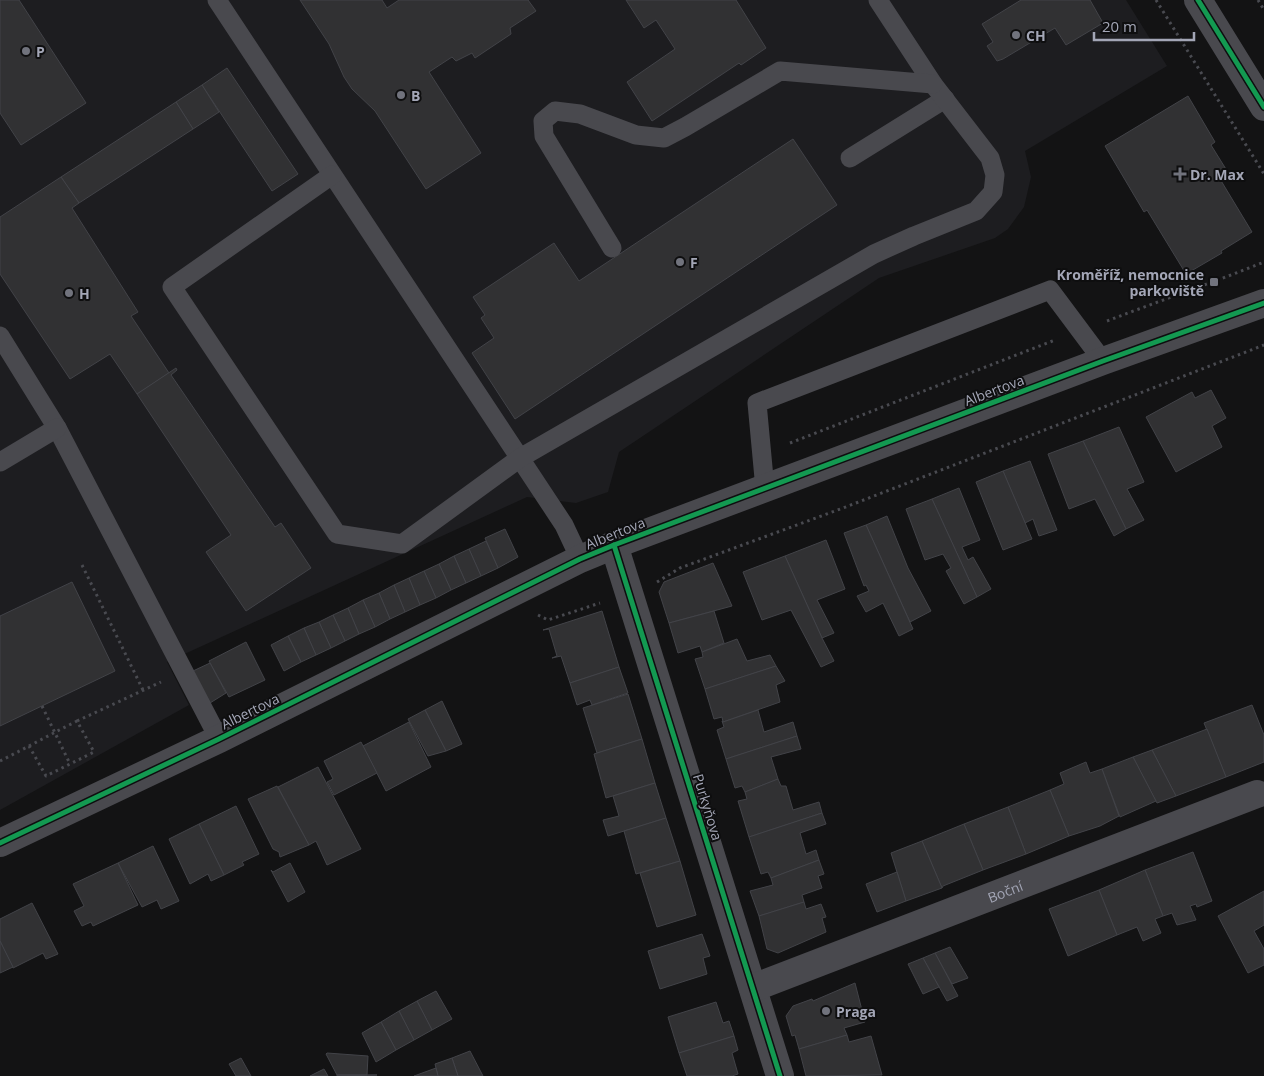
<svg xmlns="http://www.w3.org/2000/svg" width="1264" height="1076" font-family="'Open Sans',sans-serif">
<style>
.built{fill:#1d1d20}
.building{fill:#313133;stroke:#424348}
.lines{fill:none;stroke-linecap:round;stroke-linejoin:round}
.path{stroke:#494a50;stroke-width:3;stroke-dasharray:2.5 4;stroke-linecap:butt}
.service{stroke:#49494e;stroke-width:19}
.minor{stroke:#49494e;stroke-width:28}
.tertiary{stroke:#49494e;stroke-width:28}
.cycleway-casing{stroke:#0e0e0f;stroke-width:8}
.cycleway{stroke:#139951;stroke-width:5}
.poi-dot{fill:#71737d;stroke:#0e0e0f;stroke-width:2}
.labels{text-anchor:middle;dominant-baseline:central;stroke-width:4;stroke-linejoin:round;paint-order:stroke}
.poi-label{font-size:14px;font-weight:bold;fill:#a3a6b6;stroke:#0e0e0f;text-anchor:start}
.street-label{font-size:14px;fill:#a3a6b6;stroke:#0e0e0f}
</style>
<rect width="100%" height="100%" fill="#131314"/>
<polygon class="built" points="0,0 1126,0 1167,66 1025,151 1031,177 1024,207 1008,229 995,238 879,278 619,452 608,492 576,503 527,497 167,662 189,705 0,810"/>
<g class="building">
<polygon points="0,0 19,0 86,103 21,145 0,113"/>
<polygon points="300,0 382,0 387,8 399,0 528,0 536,11 510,28 511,34 475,58 472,53 456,61 452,57 429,72 481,153 426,189 375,111 352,89 344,77 329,44"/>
<polygon points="626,0 736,0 766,48 741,65 739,63 652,121 627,82 675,49 656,20 644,28"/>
<polygon points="1021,0 1090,0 1103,23 1066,45 1055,28 1003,59 997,61 987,46 993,42 982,24"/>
<polygon points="227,68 298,174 272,191 202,85"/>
<polygon points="202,85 219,112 193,129 176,102"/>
<polygon points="1188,96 1215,142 1211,145 1229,174 1220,179 1252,232 1221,251 1222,253 1186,274 1147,210 1144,212 1105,146"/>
<polygon points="176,102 193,129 79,203 61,177"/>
<polygon points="793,139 837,205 515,419 472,353 494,338 481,318 485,315 473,297 554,243 579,281"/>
<polygon points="61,177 79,203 72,208 138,312 131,316 169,373 137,394 110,354 70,379 0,274 0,217"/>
<polygon points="176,368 177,370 171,375 275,527 281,523 311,568 246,611 206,552 231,535 137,394"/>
<polygon points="1211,390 1226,418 1212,426 1222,447 1176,472 1146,417 1192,392 1195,398"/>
<polygon points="1119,427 1144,482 1127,489 1144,520 1126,529 1083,441"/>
<polygon points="1083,441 1126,529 1114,536 1095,499 1069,509 1048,454"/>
<polygon points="1030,461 1057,530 1039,536 1033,519 1025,523 1003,471"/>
<polygon points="1003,471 1032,539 1003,550 976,482"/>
<polygon points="959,488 980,540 962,547 968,560 973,557 991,589 977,597 932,499"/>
<polygon points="932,499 977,597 964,604 946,571 951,568 943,554 925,560 906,509"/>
<polygon points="887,516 908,568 931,611 910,622 866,525"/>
<polygon points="866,525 913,629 899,636 883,603 866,612 857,596 869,591 866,585 864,586 844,533"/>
<polygon points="505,529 518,557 498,568 485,538"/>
<polygon points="826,540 845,589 817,600 834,633 822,638 785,556"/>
<polygon points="486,541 498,568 481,576 469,549"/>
<polygon points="469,549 481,576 466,583 454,556"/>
<polygon points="454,556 466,583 451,590 439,564"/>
<polygon points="785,556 822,638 834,661 821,667 791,610 762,620 743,572"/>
<polygon points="713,563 732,606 669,623 659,592 664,582"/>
<polygon points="439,564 451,590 436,598 424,571"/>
<polygon points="424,571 436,598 420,605 409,578"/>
<polygon points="409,578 420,605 405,612 394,585"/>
<polygon points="72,582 115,671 0,726 0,616"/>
<polygon points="394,585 405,612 390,619 379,593"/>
<polygon points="379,593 390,619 375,627 363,600"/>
<polygon points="363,600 375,627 359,634 348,608"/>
<polygon points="348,608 359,634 345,641 333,615"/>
<polygon points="602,611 619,667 570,683 561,656 552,658 557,656 549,629 543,630"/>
<polygon points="714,611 724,643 702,652 700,646 678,653 669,623"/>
<polygon points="333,615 345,641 331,648 319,622"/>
<polygon points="319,622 331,648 316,655 304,628"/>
<polygon points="304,628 316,655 301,662 288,636"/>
<polygon points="288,636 301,662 284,671 271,645"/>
<polygon points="737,639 747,661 770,655 776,666 705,689 695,659 703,657 702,652"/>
<polygon points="246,642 265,680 229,697 209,661"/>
<polygon points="210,663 226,693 210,703 193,671"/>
<polygon points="776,666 785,681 776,685 780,702 723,722 722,717 714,719 705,689"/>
<polygon points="619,667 628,693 592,705 590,700 577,705 570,683"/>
<polygon points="628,694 642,739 597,753 583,708"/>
<polygon points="442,701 462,744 446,751 425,710"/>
<polygon points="1252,705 1264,735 1264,762 1226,777 1204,723"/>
<polygon points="425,710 446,751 428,756 408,719"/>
<polygon points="758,710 764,732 793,722 797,736 726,759 717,730 724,727 722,721 723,722"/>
<polygon points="409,722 431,767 386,791 363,746"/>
<polygon points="1207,729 1226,777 1176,796 1152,750"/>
<polygon points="797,736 801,749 771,757 778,779 745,792 742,786 735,788 726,759"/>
<polygon points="642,739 655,783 606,798 594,754"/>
<polygon points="361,742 377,773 334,795 327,782 333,779 324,761"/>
<polygon points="1152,750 1176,796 1157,803 1133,757"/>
<polygon points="1133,757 1156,801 1120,817 1102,769"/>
<polygon points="1086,762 1090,773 1102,769 1119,816 1100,826 1069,836 1050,790 1064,784 1060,773"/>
<polygon points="318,767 361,849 327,865 316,841 309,845 278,787"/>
<polygon points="778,779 781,786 786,786 793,810 819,802 822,813 749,837 738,801 747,799 745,792"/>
<polygon points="655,783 666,818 608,836 603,820 619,816 613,796"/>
<polygon points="277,786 309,845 280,857 279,852 273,849 248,799"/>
<polygon points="1050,790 1069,836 1026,854 1008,807"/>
<polygon points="236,806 259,854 242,862 244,865 224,875 199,824"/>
<polygon points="1008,807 1026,854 983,870 964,824"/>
<polygon points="822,813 826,824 800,833 806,854 816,850 819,860 771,878 768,872 761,874 749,837"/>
<polygon points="666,818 680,861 636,874 624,831"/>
<polygon points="199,824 224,875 211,881 208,874 190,884 169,839"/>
<polygon points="964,824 983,870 943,886 942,888 922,841"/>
<polygon points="922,841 942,888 906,901 891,853"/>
<polygon points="153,846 179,901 161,909 157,900 142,907 118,863"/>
<polygon points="1193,852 1212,901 1197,907 1196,904 1190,906 1196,920 1177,925 1172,913 1163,916 1145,870"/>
<polygon points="819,860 824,874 818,876 822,888 802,895 804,902 759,916 750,891 773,885 771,878"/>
<polygon points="680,861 696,915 657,927 640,873"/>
<polygon points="118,863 138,905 93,926 91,922 82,926 74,911 84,906 73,884"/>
<polygon points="290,863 305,892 288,902 271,870 273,872"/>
<polygon points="1145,870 1163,916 1155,919 1161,933 1143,941 1137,927 1117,935 1099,890"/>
<polygon points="897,872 906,901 877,912 866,884"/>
<polygon points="1099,890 1117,935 1068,956 1049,909"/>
<polygon points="1264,891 1264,925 1254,931 1264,949 1264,965 1248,973 1218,916"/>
<polygon points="804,902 806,909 821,904 826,917 822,918 826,932 778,953 767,949 759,916"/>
<polygon points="32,903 58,954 46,959 43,953 13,968 0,941 0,919"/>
<polygon points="702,934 710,956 703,958 707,974 660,989 648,951"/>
<polygon points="0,941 13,967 0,973"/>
<polygon points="950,947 968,978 952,984 935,953"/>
<polygon points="935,953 958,996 947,1001 923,958"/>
<polygon points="923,958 939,987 923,994 908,964"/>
<polygon points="855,983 865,1022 844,1028 847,1035 799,1049 795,1035 792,1036 786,1016 793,1006 812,999 813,1001"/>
<polygon points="436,991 452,1019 432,1030 417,1001"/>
<polygon points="417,1001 432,1030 414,1040 399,1011"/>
<polygon points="716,1002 723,1023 729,1021 734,1036 679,1053 668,1017"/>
<polygon points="399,1011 414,1040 396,1050 381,1022"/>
<polygon points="381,1022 396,1050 376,1062 362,1033"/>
<polygon points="847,1035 849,1042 871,1036 882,1075 806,1076 799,1049"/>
<polygon points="734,1036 738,1050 732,1053 738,1074 732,1076 687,1076 679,1053"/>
<polygon points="470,1051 483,1076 458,1076 452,1058"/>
<polygon points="327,1053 368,1056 367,1075 337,1075 326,1054"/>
<polygon points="241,1058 251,1076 236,1076 229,1064"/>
<polygon points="452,1058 458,1076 438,1076 435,1064"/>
<polygon points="436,1068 438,1076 414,1076"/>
<polygon points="324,1069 328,1076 310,1076"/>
<polygon points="337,1075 377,1075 337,1076"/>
</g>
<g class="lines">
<g class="path">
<polyline points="1156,0 1264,174"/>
<polyline points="1258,0 1264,10"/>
<path d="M1107,321C1159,301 1212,283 1264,262"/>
<polyline points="790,443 1055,340"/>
<polyline points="82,565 143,690"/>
<polyline points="657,582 680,568 843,508 1264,345"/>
<polyline points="538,615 548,620 600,603"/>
<polyline points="42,706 70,764"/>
<polyline points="77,721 161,682"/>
<path d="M0,761C26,748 51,734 77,721L94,752L46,776L29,746"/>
</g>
<g class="service">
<polyline points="217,0 564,525 580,559"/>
<polyline points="850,158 945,99"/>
<polyline points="332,175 172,287 337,534 402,544 520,458 874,254 914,236 976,211 993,192 995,175 990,158 933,84 878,0"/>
<polyline points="612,248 544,136 543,121 555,111 580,114 636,135 664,138 685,127 780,71 933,84"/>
<polyline points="0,336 57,428 219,739"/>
<polyline points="0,462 57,428"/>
<polyline points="765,489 757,403 1050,290 1103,361"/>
</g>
<g class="minor">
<polyline points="614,545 780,1076"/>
<polyline points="0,843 219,739 580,559 614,545 1103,361 1264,303"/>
<path id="s1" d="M753,988L1257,794"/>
</g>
<polyline class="tertiary" points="1198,0 1264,107"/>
<defs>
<g id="cycleway">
<polyline points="1198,0 1264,107"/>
<polyline points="614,545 780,1076"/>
<polyline points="0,843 219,739 580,559 614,545 1103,361 1264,303"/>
</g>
</defs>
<use href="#cycleway" class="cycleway-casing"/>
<use href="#cycleway" class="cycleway"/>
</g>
<g class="poi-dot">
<circle cx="1016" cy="35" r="5"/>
<circle cx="26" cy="51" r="5"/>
<circle cx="401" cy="95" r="5"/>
<path d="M1177.5 166.5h5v5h5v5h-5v5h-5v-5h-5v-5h5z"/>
<circle cx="680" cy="262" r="5"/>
<rect x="1209" y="277" width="10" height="10" rx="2.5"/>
<circle cx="69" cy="293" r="5"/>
<circle cx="826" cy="1011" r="5"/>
</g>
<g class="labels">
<g class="poi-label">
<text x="1026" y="35">CH</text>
<text x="36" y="51">P</text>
<text x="411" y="95">B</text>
<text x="1190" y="174">Dr. Max</text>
<text x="690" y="262">F</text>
<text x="1204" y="274" text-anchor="end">Kroměříž, nemocnice<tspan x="1204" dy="16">parkoviště</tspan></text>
<text x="79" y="293">H</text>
<text x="836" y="1011">Praga</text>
</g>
<g class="street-label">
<text transform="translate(994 390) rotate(-21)">Albertova</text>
<text transform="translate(615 533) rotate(-22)">Albertova</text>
<text transform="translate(250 711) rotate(-26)">Albertova</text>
<text transform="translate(708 807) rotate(73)">Purkyňova</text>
<text stroke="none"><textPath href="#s1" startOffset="270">Boční</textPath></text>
</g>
</g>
<path d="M1094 32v8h100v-8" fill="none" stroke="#a3a6b6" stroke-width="2.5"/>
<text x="1102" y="32" font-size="15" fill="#a3a6b6" stroke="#0e0e0f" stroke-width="4" paint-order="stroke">20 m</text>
</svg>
